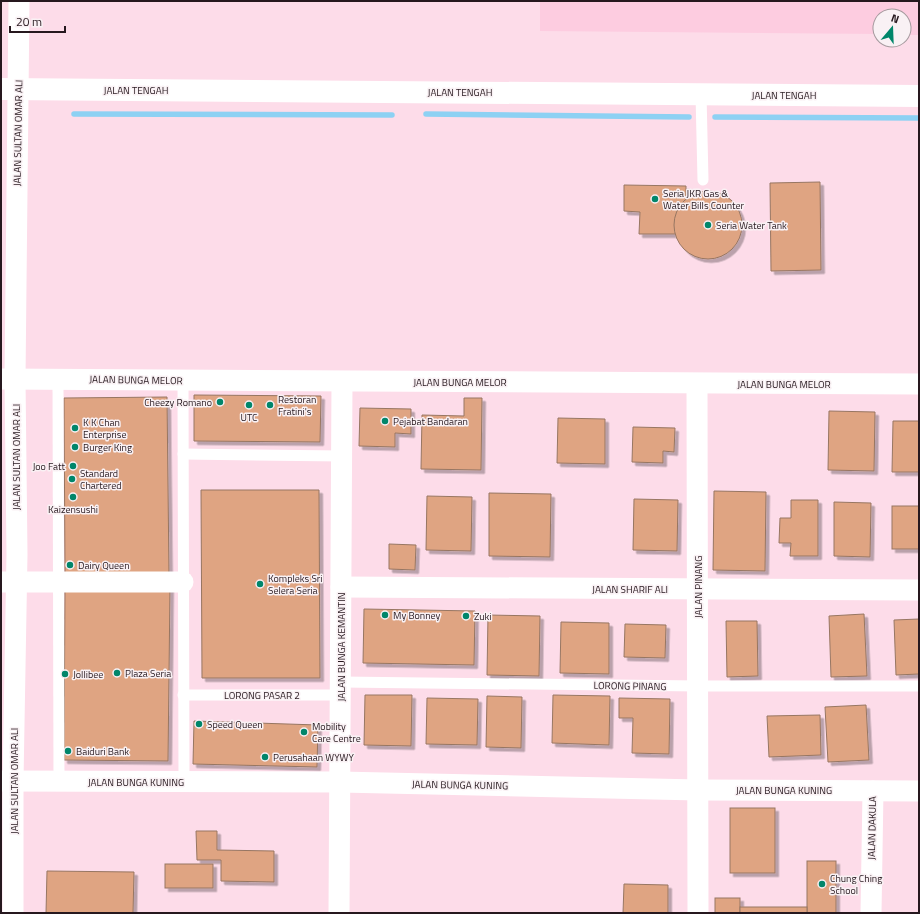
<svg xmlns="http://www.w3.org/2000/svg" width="920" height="914" font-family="'Titillium Web',sans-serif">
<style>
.built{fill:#fdcce0}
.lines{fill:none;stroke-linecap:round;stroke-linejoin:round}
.stream{stroke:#8dd1f3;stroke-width:5.5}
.building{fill:#dfa482;stroke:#977662;filter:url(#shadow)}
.lane{stroke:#fff;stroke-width:11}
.street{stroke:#fff;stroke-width:21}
.primary{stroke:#fff;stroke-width:22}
.poi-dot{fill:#00866a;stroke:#f9f1f4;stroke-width:1.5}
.labels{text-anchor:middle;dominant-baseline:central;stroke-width:3;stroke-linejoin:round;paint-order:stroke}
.street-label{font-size:10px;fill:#26181e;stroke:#f9f1f4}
.poi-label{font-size:10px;fill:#26181e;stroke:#f9f1f4;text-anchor:start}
</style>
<defs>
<filter id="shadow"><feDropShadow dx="3.5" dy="3.5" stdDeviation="0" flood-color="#0004"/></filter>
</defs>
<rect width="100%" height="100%" fill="#fddce9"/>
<polygon class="built" points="540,1 919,1 919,35 904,35 904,16 880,16 880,34 540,31"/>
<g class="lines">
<g class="stream">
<polyline points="74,114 392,115"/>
<polyline points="426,114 689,117"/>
<polyline points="715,117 919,118"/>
</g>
</g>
<g class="building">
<polygon points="820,182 821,270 771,271 770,183"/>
<polygon points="624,185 686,186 686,234 639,234 640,212 624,211"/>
<circle cx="708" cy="225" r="34"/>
<polygon points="194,395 321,396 320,442 194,441"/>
<polygon points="167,397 169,574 65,574 64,398"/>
<polygon points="464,398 482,398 481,470 421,469 422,415 464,416"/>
<polygon points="360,408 411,409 411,434 395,433 395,447 359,446"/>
<polygon points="829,411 875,412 874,471 828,470"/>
<polygon points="558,418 605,419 605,464 557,463"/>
<polygon points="893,421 919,421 919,472 892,472"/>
<polygon points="633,427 675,428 674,452 663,451 663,463 632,462"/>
<polygon points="201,490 319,490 320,678 202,678"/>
<polygon points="714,491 766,492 765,571 713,570"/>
<polygon points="489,493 551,494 550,557 489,556"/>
<polygon points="427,496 472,497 471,551 426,550"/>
<polygon points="634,499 678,500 677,551 633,550"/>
<polygon points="791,500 818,500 818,556 790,556 791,543 779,543 780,518 791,518"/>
<polygon points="834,502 871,503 870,557 834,556"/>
<rect x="892" y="506" width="27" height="43"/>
<polygon points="389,544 416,545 415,570 389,569"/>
<polygon points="65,586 170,587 168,761 64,760"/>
<polygon points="364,609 475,611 474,665 363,663"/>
<polygon points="864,614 867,676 831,677 829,616"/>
<polygon points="488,615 540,616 539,676 487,675"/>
<polygon points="919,619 919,674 896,675 894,620"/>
<polygon points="726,621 757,621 758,676 727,677"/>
<polygon points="561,622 609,623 609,674 560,673"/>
<polygon points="625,624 666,625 665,658 624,657"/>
<polygon points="365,695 412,695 411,746 364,745"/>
<polygon points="553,695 610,696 609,745 552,743"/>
<polygon points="487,696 522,697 521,748 486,747"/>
<polygon points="427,698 478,699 477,745 426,744"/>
<polygon points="619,698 670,699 669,754 632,753 633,718 619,718"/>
<polygon points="866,705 869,760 828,762 825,707"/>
<polygon points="820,715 821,755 769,757 767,716"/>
<polygon points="194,721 318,725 317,767 193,764"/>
<rect x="730" y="808" width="45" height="65"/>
<polygon points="196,831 217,831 217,850 274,851 274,882 221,881 221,860 197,860"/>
<rect x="807" y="861" width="29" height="52"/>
<rect x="165" y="864" width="48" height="24"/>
<polygon points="47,871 134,872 133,913 46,913"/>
<polygon points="624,884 668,885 668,913 623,913"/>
<rect x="715" y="898" width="25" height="15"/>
<rect x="740" y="907" width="67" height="6"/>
</g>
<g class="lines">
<g class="lane">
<polyline points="701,94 703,180"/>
<polyline points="58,379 59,781"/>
<polyline points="183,381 184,782"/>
<polyline points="183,454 342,456"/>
<polyline points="341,682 698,686 919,686"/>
<polyline points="183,695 340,695"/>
</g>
<g class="street">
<polyline points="1,379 919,384"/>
<polyline points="697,384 698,913"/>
<polyline points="1,582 183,582"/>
<polyline points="341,587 919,590"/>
<polyline points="1,781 340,782 698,790 919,791"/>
<polyline points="13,913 13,781 17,554 15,379 19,1"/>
<polyline points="339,913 342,382"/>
<polyline points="871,913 873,791"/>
</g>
<polyline class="primary" points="1,89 919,96"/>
</g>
<g class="poi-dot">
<circle cx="655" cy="199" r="4"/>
<circle cx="708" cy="225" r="4"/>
<circle cx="220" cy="402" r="4"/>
<circle cx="249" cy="405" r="4"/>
<circle cx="270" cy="405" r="4"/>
<circle cx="385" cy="421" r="4"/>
<circle cx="75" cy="428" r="4"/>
<circle cx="75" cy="447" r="4"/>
<circle cx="73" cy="466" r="4"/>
<circle cx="72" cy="479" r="4"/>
<circle cx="73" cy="497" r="4"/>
<circle cx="70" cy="565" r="4"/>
<circle cx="260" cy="584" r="4"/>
<circle cx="385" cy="615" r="4"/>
<circle cx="466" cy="616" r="4"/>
<circle cx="117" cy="673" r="4"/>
<circle cx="65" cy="674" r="4"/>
<circle cx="199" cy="724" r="4"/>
<circle cx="304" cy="732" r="4"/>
<circle cx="68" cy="751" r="4"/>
<circle cx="265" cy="757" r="4"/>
<circle cx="822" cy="884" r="4"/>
</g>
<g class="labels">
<g class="street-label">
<text x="136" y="90">JALAN TENGAH</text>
<text x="460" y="92">JALAN TENGAH</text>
<text x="784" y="95">JALAN TENGAH</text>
<text transform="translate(18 133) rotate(-89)">JALAN SULTAN OMAR ALI</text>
<text transform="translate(136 380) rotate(1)">JALAN BUNGA MELOR</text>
<text x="460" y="382">JALAN BUNGA MELOR</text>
<text x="784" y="384">JALAN BUNGA MELOR</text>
<text transform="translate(16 457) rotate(-90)">JALAN SULTAN OMAR ALI</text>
<text transform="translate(698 587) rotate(-90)">JALAN PINANG</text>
<text x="630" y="589">JALAN SHARIF ALI</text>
<text transform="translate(341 647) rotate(-90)">JALAN BUNGA KEMANTIN</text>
<text transform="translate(630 686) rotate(1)">LORONG PINANG</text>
<text x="262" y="695">LORONG PASAR 2</text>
<text transform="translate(14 781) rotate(-90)">JALAN SULTAN OMAR ALI</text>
<text x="136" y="782">JALAN BUNGA KUNING</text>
<text transform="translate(460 785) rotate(1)">JALAN BUNGA KUNING</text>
<text x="784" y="790">JALAN BUNGA KUNING</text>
<text transform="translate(872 828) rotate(-89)">JALAN DAKULA</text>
</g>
<g class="poi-label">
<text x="663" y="193">Seria JKR Gas &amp;<tspan x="663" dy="12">Water Bills Counter</tspan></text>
<text x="716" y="225">Seria Water Tank</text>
<text x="278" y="399">Restoran<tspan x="278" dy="12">Fratini's</tspan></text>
<text x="212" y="402" text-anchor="end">Cheezy Romano</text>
<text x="249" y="417" text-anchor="middle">UTC</text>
<text x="393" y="421">Pejabat Bandaran</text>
<text x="83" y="422">K K Chan<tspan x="83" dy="12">Enterprise</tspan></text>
<text x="83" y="447">Burger King</text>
<text x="65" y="466" text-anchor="end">Joo Fatt</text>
<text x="80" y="473">Standard<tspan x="80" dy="12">Chartered</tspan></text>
<text x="73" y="509" text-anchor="middle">Kaizensushi</text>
<text x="78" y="565">Dairy Queen</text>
<text x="268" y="578">Kompleks Sri<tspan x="268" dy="12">Selera Seria</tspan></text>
<text x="393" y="615">My Bonney</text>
<text x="474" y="616">Zuki</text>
<text x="125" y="673">Plaza Seria</text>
<text x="73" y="674">Jollibee</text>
<text x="207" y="724">Speed Queen</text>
<text x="312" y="726">Mobility<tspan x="312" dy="12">Care Centre</tspan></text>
<text x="76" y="751">Baiduri Bank</text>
<text x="273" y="757">Perusahaan WYWY</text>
<text x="830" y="878">Chung Ching<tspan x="830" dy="12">School</tspan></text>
</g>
</g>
<rect width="920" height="914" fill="none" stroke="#26181e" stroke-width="4"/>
<g transform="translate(892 28) rotate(19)"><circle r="19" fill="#f9f1f4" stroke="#a59a9e"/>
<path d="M0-3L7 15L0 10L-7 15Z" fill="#00866a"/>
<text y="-6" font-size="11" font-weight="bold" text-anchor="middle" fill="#26181e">N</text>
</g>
<path d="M10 26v6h55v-6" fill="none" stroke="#26181e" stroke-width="2"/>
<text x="16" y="26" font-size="12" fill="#26181e" stroke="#f9f1f4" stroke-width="3" paint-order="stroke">20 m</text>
</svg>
